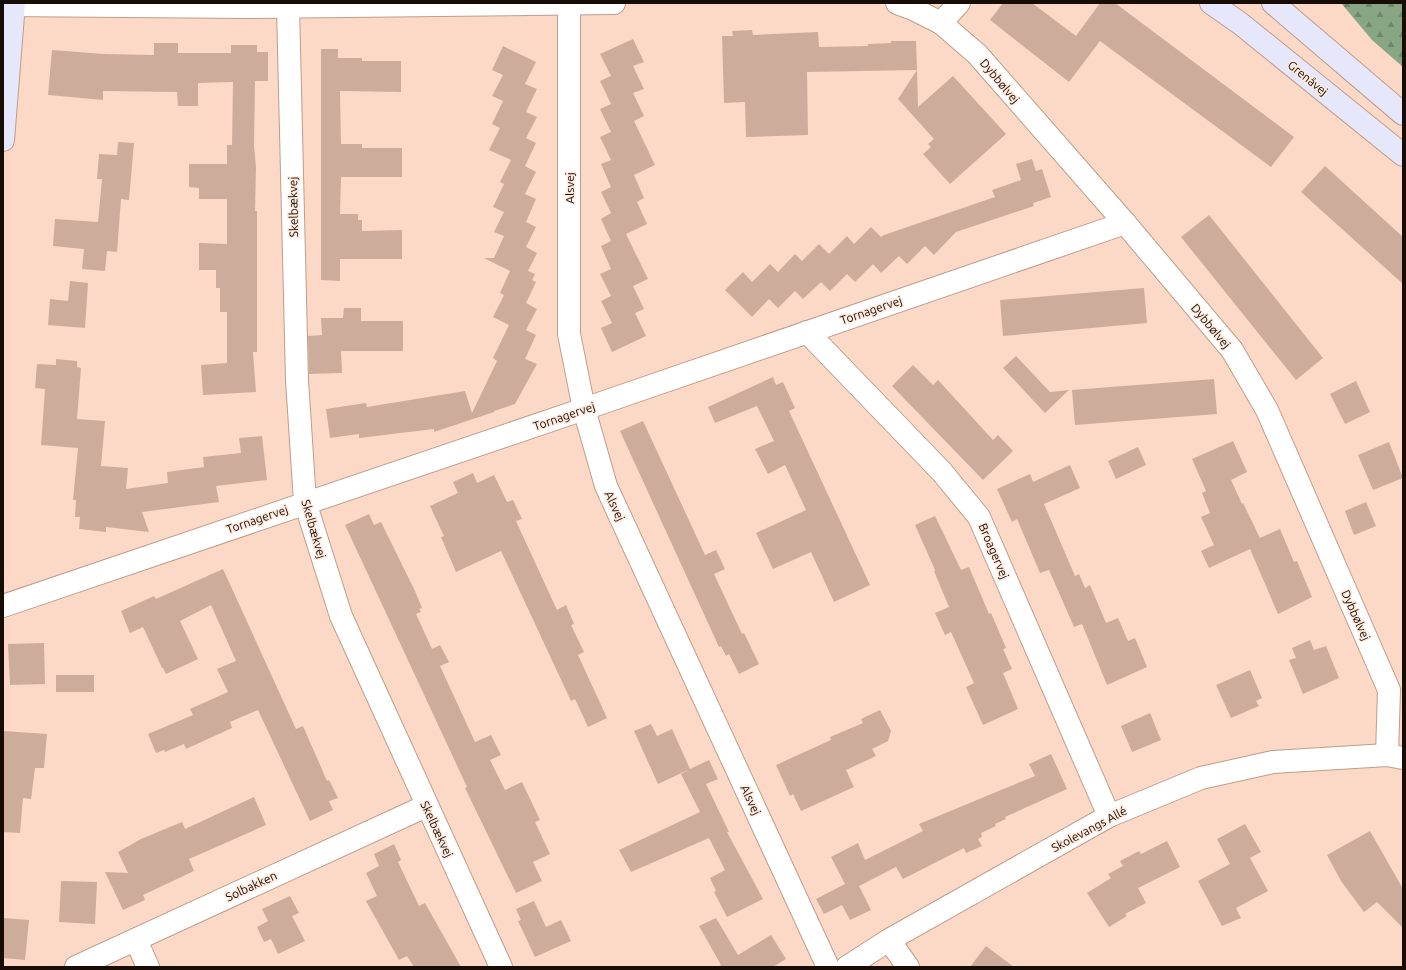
<svg xmlns="http://www.w3.org/2000/svg" width="1406" height="970" font-family="Ubuntu,sans-serif">
<style>
.forest{fill:url(#forest-firs)}
.building{fill:#ceac9b}
.lines{fill:none;stroke-linecap:round;stroke-linejoin:round}
.street-casing{stroke:#be9d8b;stroke-width:24}
.secondary-casing{stroke:#be9d8b;stroke-width:24}
.street{stroke:#fff;stroke-width:22}
.secondary{stroke:#e6e7fb;stroke-width:22}
.labels{text-anchor:middle;dominant-baseline:central;stroke-width:3;stroke-linejoin:round;paint-order:stroke}
.street-label{font-size:12px;fill:#180c06;stroke:#ffeade}
</style>
<defs>
<pattern id="forest-firs" width="22" height="20" patternUnits="userSpaceOnUse"><rect width="22" height="20" fill="#89a684"/><path d="M5 1l3.5 6h-7zM16 11l3.5 6h-7z" fill="#6f866a"/></pattern>
</defs>
<rect width="100%" height="100%" fill="#fcd9c6"/>
<polygon class="forest" points="1341,3 1403,3 1403,67 1372,40"/>
<g class="building">
<polygon points="1003,3 1032,3 1076,36 1100,3 1115,3 1294,137 1271,167 1100,41 1069,82 990,20"/>
<polygon points="752,30 753,35 818,32 819,47 868,46 868,44 891,43 891,41 916,41 917,70 807,72 808,135 746,137 745,102 724,103 722,36 733,36 732,31"/>
<polygon points="633,39 644,62 633,66 644,89 633,93 644,116 634,121 655,165 634,175 644,198 637,202 647,224 626,234 648,279 633,286 644,309 635,313 646,336 612,352 601,328 612,323 601,301 611,296 600,274 611,269 601,246 611,241 601,219 611,213 601,192 611,187 601,164 611,160 600,137 611,132 600,109 611,104 600,81 611,76 600,54"/>
<polygon points="154,43 178,43 178,53 231,53 231,45 257,45 257,52 268,52 268,81 255,81 254,146 256,167 255,211 257,211 257,352 253,352 256,392 203,395 201,365 227,363 227,312 220,312 220,288 216,288 216,270 199,270 199,243 227,244 227,199 199,199 199,188 189,187 189,164 227,164 227,145 232,145 233,82 198,83 198,106 178,106 177,92 103,91 103,100 48,95 52,50 103,54 154,55"/>
<polygon points="503,46 536,62 525,84 537,89 526,112 537,117 526,138 536,143 525,166 536,172 525,194 536,199 526,222 536,227 526,247 537,253 528,271 535,274 532,280 536,282 526,303 537,309 526,330 536,335 525,359 537,364 515,404 494,411 494,412 434,432 434,429 359,438 359,434 330,438 326,409 366,403 367,407 465,391 472,413 497,361 493,358 509,325 493,317 504,295 500,293 510,271 484,258 494,258 504,236 494,232 504,212 493,207 504,184 500,182 511,160 489,150 500,128 492,124 503,101 492,96 503,75 492,70"/>
<polygon points="321,49 338,49 338,58 362,58 362,61 401,61 401,92 340,91 341,144 362,144 362,148 402,148 402,177 341,177 340,214 358,214 358,220 362,220 362,231 402,230 402,259 340,259 340,281 321,280"/>
<polygon points="917,70 918,107 953,76 1006,134 950,184 923,154 931,147 928,144 934,139 898,99"/>
<polygon points="118,142 134,143 129,200 121,199 117,252 107,251 105,271 82,269 84,249 53,246 55,219 98,222 102,179 97,179 99,154 117,155"/>
<polygon points="1032,159 1036,171 1042,169 1051,197 1033,203 1034,206 956,232 934,255 925,246 907,264 899,256 881,273 873,264 855,282 847,274 830,291 821,282 803,299 795,291 778,308 769,299 752,317 725,290 743,272 752,282 770,264 778,272 795,254 802,261 819,244 829,254 847,236 854,244 871,227 881,237 884,235 995,197 992,190 1021,180 1016,164"/>
<polygon points="1325,166 1403,237 1403,284 1301,192"/>
<polygon points="1209,215 1323,358 1296,380 1181,237"/>
<polygon points="70,281 88,283 85,328 48,325 50,299 68,301"/>
<polygon points="1144,288 1147,323 1003,336 1000,300"/>
<polygon points="344,308 361,308 361,321 403,321 403,351 341,351 342,373 309,374 308,336 322,335 321,318 343,318"/>
<polygon points="1016,356 1050,392 1069,390 1045,413 1003,368"/>
<polygon points="56,359 77,361 77,367 81,368 77,419 105,421 101,466 128,468 126,489 168,483 167,472 204,467 203,457 241,453 239,438 262,436 267,480 216,486 219,502 142,512 149,532 106,527 106,532 79,529 80,517 75,517 76,500 73,500 78,448 41,445 45,389 35,388 37,364 56,365"/>
<polygon points="913,365 933,385 938,380 993,440 998,435 1013,451 983,480 892,386"/>
<polygon points="773,377 776,385 783,382 795,408 789,411 870,585 834,602 811,552 773,569 756,533 806,510 785,465 768,474 755,449 774,441 757,406 715,423 708,407"/>
<polygon points="1214,379 1217,414 1075,425 1072,390"/>
<polygon points="1356,381 1370,412 1345,424 1330,394"/>
<polygon points="643,421 705,555 716,550 725,569 714,574 742,634 744,633 759,664 739,674 729,654 726,656 721,646 719,647 620,431"/>
<polygon points="1233,441 1247,472 1231,480 1242,504 1243,503 1260,538 1280,529 1294,562 1297,561 1312,597 1278,614 1250,549 1209,568 1201,551 1214,545 1201,517 1210,513 1202,493 1206,491 1192,459"/>
<polygon points="1389,442 1403,478 1373,490 1358,455"/>
<polygon points="1138,447 1146,465 1116,479 1108,461"/>
<polygon points="1070,465 1080,488 1044,504 1075,576 1079,574 1085,588 1090,585 1106,623 1118,618 1128,641 1135,638 1147,667 1107,685 1082,624 1074,627 1049,570 1040,573 1017,519 1012,522 997,489 1030,474 1033,482"/>
<polygon points="473,473 477,483 494,475 507,502 513,500 522,519 516,521 557,610 566,605 574,624 571,625 584,652 578,655 607,718 588,727 575,699 571,701 501,551 456,572 441,537 444,536 430,506 458,493 453,482"/>
<polygon points="1366,502 1376,526 1354,535 1345,511"/>
<polygon points="369,514 374,525 381,522 415,591 422,608 419,609 421,612 416,614 432,649 440,645 449,662 440,666 475,742 491,735 501,755 490,760 505,790 522,782 540,820 535,822 550,854 533,862 542,881 516,893 465,788 467,787 345,525"/>
<polygon points="935,516 961,570 969,567 989,614 991,613 1006,648 1003,649 1012,669 1003,673 1018,709 983,725 966,687 974,683 951,632 945,635 935,613 949,607 934,571 935,570 915,525"/>
<polygon points="223,569 296,729 303,726 327,781 329,780 338,798 329,801 333,810 310,821 258,710 230,722 232,728 186,749 184,744 165,752 164,750 156,753 148,734 193,715 190,709 228,692 217,669 236,661 211,605 180,621 198,659 166,674 163,668 162,668 143,627 130,633 121,611 154,596 156,599"/>
<polygon points="1310,640 1314,650 1326,646 1339,678 1303,694 1289,660 1296,658 1292,648"/>
<polygon points="44,643 45,684 10,685 8,644"/>
<polygon points="1250,670 1262,698 1256,701 1259,706 1231,718 1216,685"/>
<rect x="56" y="675" width="38" height="17"/>
<polygon points="880,710 891,731 888,741 872,749 876,756 846,770 854,787 801,811 793,794 790,796 776,765 831,740 830,737 863,723 861,719"/>
<polygon points="1150,713 1161,740 1132,752 1121,726"/>
<polygon points="651,724 657,736 672,729 690,769 709,760 718,779 706,784 729,832 727,832 763,899 727,917 714,892 716,891 710,878 725,870 709,838 631,872 619,850 700,812 681,774 690,769 658,784 634,731"/>
<polygon points="3,731 47,734 44,768 35,768 31,799 23,798 20,833 3,832"/>
<polygon points="1051,754 1067,789 1005,817 1006,819 995,824 996,826 981,833 982,837 978,839 982,846 966,853 964,848 903,879 896,867 859,886 871,910 850,920 842,905 824,914 816,899 845,884 831,857 858,843 865,860 923,831 919,824 1035,776 1029,764"/>
<polygon points="254,797 266,825 189,859 194,871 143,895 145,900 123,910 105,872 128,873 118,852 141,839 182,822 185,829"/>
<polygon points="1245,824 1261,852 1250,858 1268,891 1236,908 1241,918 1222,926 1198,881 1230,864 1217,839"/>
<polygon points="1370,831 1403,889 1403,928 1377,902 1364,912 1341,881 1327,855"/>
<polygon points="1167,841 1180,867 1138,888 1146,903 1125,914 1127,916 1109,927 1087,893 1111,878 1108,874 1123,866 1120,861 1139,851 1141,854"/>
<polygon points="394,844 401,860 398,862 419,906 425,903 461,967 414,967 407,956 399,960 366,901 377,896 366,873 379,866 374,854"/>
<polygon points="61,881 97,882 95,924 59,922"/>
<polygon points="290,896 299,913 292,916 305,941 278,954 271,939 264,942 257,927 268,921 262,909"/>
<polygon points="534,901 546,927 561,920 571,941 535,957 518,921 521,920 516,909"/>
<polygon points="3,918 29,920 25,960 3,958"/>
<polygon points="716,918 738,955 771,935 786,959 773,967 718,967 721,965 699,926"/>
<polygon points="986,946 1014,967 970,967"/>
</g>
<g class="lines">
<defs>
<g id="street">
<polyline points="897,3 913,9 941,23 977,54 1125,223 1232,350 1267,410 1389,690 1387,755"/>
<polyline points="569,4 569,334 584,409 606,486 828,967"/>
<polyline points="3,5 246,7 614,3"/>
<polyline points="288,7 297,380 305,502 341,616 501,967"/>
<polyline points="941,23 959,3"/>
<polyline points="807,332 942,472 979,517 1109,816"/>
<polyline points="3,606 584,409 1125,223"/>
<polyline points="136,940 148,967"/>
<polyline points="889,940 908,967"/>
<polyline points="76,967 426,806"/>
<polyline points="847,967 889,940 1109,816 1201,778 1273,762 1387,755 1403,758"/>
</g>
<g id="secondary">
<polyline points="1211,3 1241,24 1403,155"/>
<polyline points="1273,3 1403,114"/>
<polyline points="3,140 14,3"/>
</g>
</defs>
<use href="#street" class="street-casing"/>
<use href="#secondary" class="secondary-casing"/>
<use href="#street" class="street"/>
<use href="#secondary" class="secondary"/>
</g>
<g class="labels">
<g class="street-label">
<text transform="translate(1308 78) rotate(39)">Grenåvej</text>
<text transform="translate(1000 81) rotate(50)">Dybbølvej</text>
<text transform="translate(569 188) rotate(-90)">Alsvej</text>
<text transform="translate(293 207) rotate(-91)">Skelbækvej</text>
<text transform="translate(871 310) rotate(-19)">Tornagervej</text>
<text transform="translate(1211 326) rotate(50)">Dybbølvej</text>
<text transform="translate(564 416) rotate(-19)">Tornagervej</text>
<text transform="translate(615 506) rotate(65)">Alsvej</text>
<text transform="translate(257 519) rotate(-19)">Tornagervej</text>
<text transform="translate(314 529) rotate(74)">Skelbækvej</text>
<text transform="translate(994 551) rotate(67)">Broagervej</text>
<text transform="translate(1356 615) rotate(66)">Dybbølvej</text>
<text transform="translate(751 800) rotate(65)">Alsvej</text>
<text transform="translate(437 829) rotate(65)">Skelbækvej</text>
<text transform="translate(1089 829) rotate(-28)">Skolevangs Allé</text>
<text transform="translate(251 886) rotate(-25)">Solbakken</text>
</g>
</g>
<rect width="1406" height="970" fill="none" stroke="#180c06" stroke-width="8"/>
</svg>
